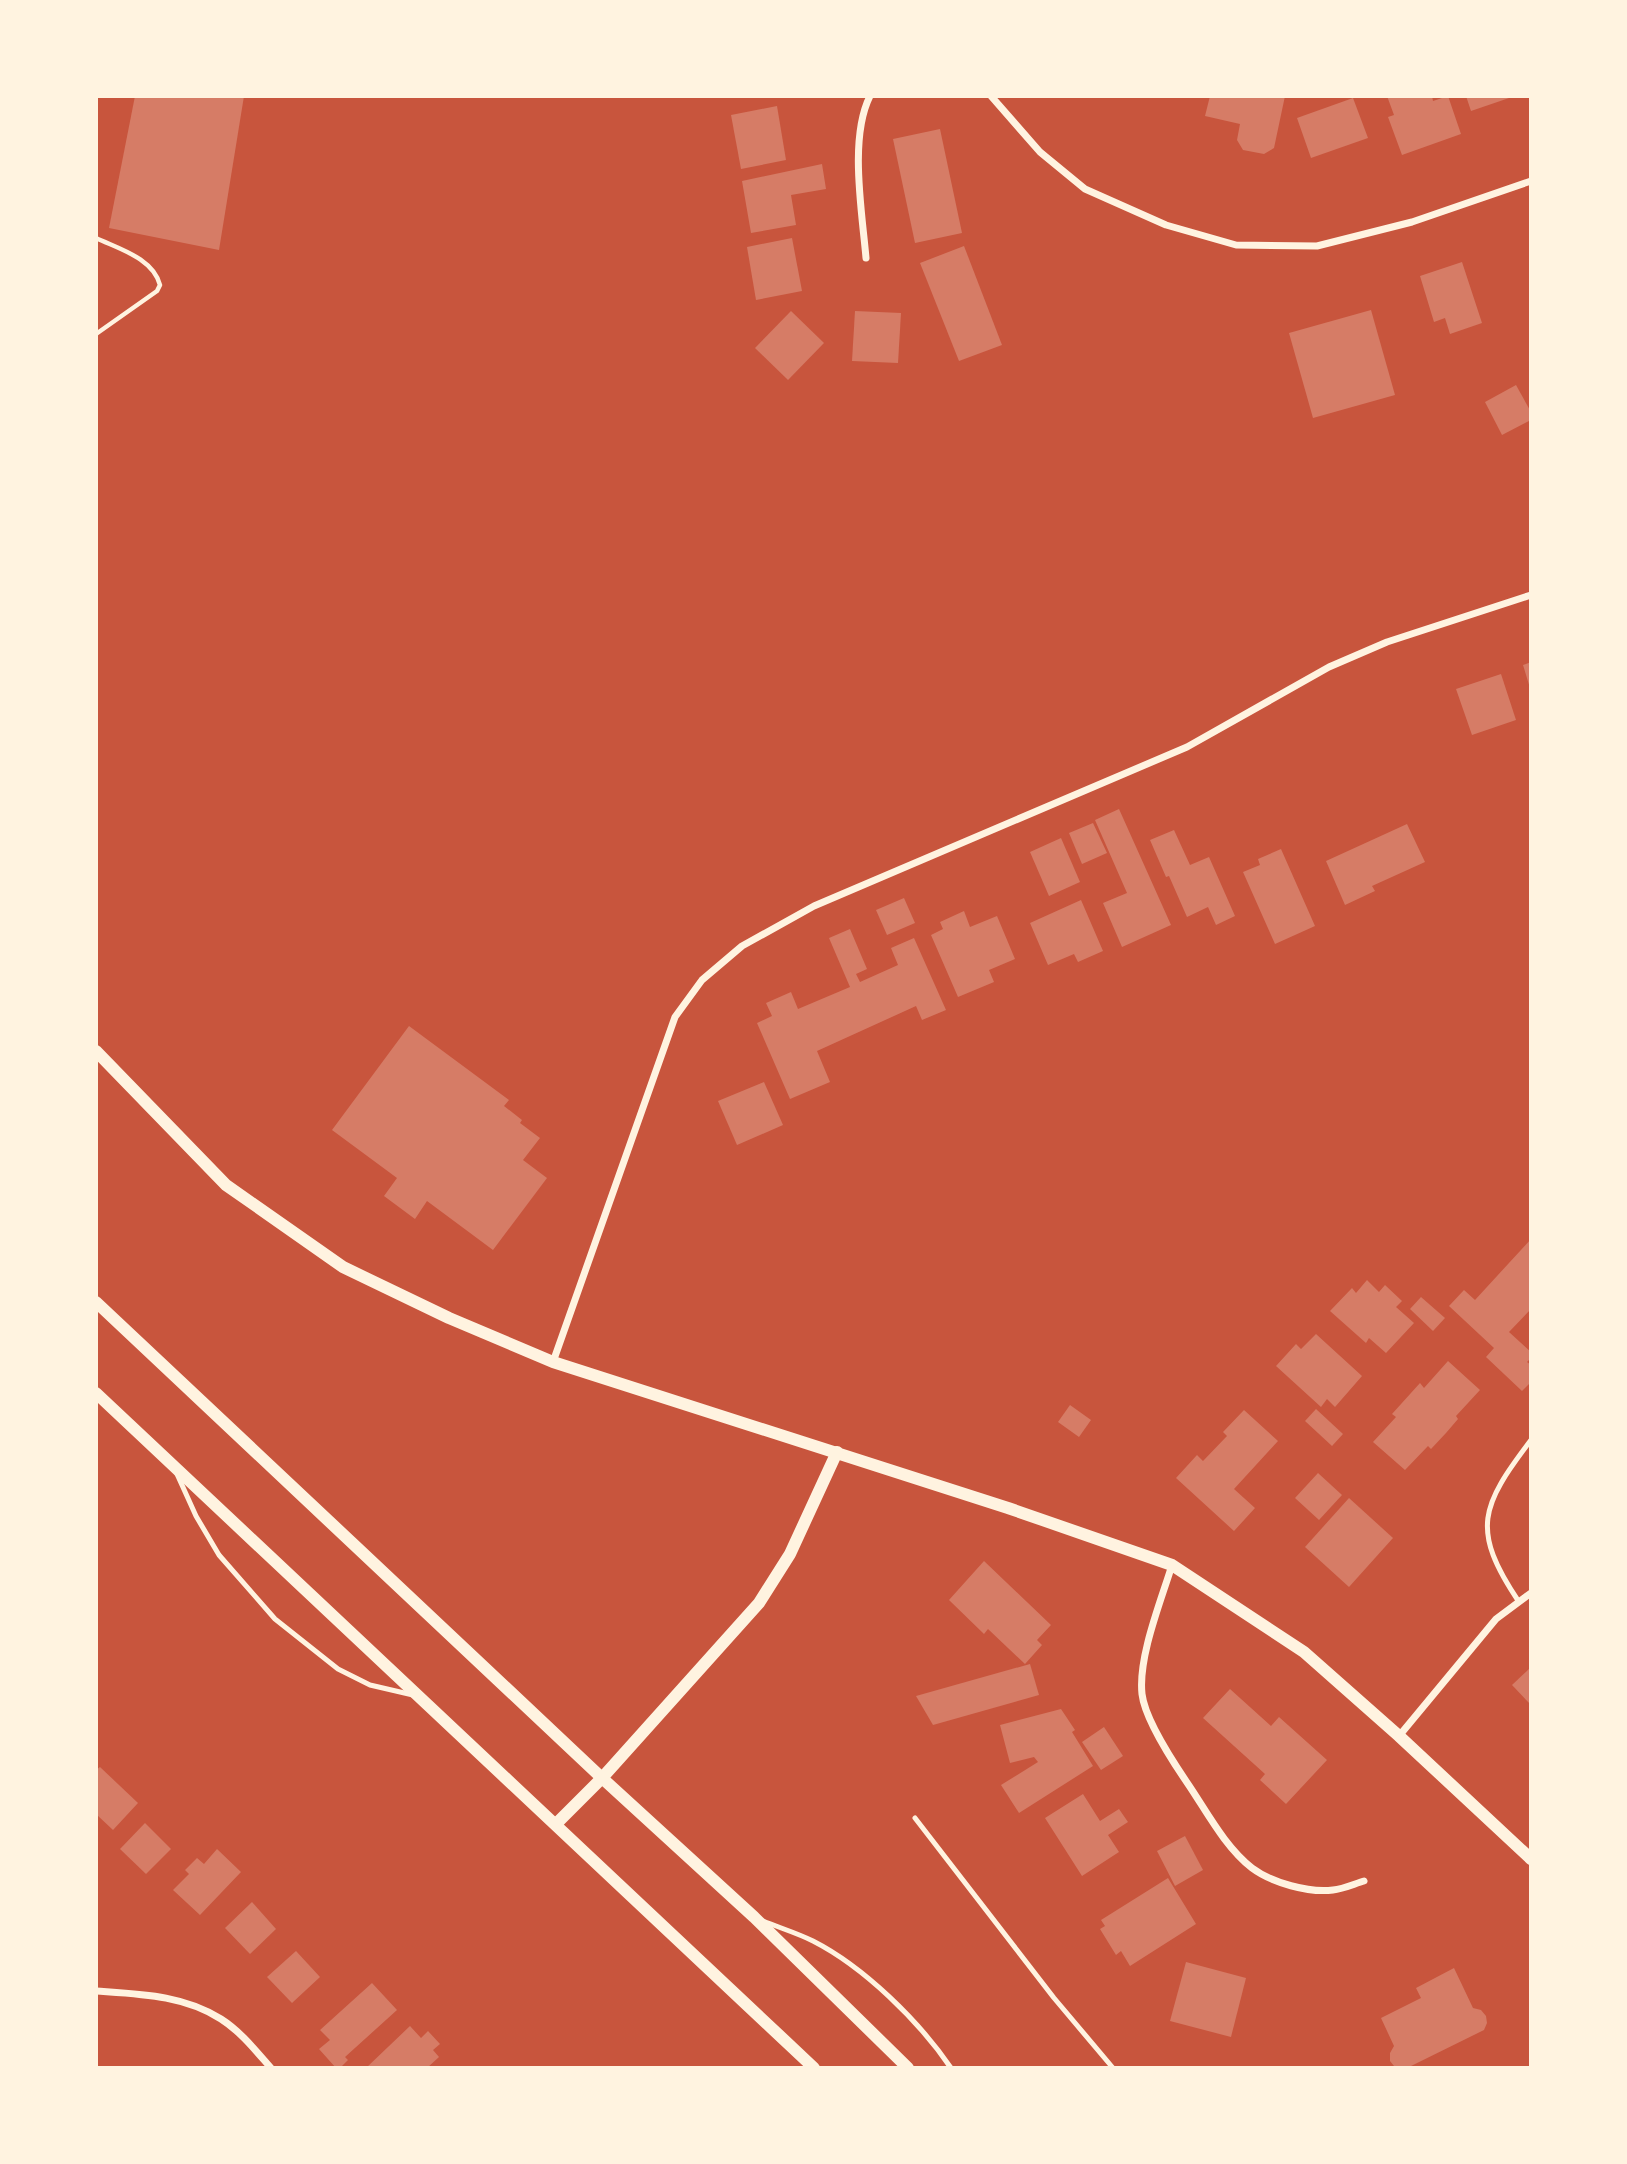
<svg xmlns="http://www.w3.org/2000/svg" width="1627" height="2164" font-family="Cabin,sans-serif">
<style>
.building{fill:#d67c66}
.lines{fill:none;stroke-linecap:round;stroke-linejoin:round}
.path{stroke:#fff3e0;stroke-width:4.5}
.service{stroke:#fff3e0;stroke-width:5}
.minor{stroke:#fff3e0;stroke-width:7}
.tertiary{stroke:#fff3e0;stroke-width:12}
</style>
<rect width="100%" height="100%" fill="#c8553d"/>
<g class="building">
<polygon points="135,96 244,96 219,250 109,228"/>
<polygon points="1210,96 1285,96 1274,148 1264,154 1243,150 1237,140 1240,124 1205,116"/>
<polygon points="1387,96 1432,96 1433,101 1448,96 1461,134 1402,155 1388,117 1394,115"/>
<polygon points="1466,96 1512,96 1512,97 1471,111"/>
<polygon points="1353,98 1368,138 1311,158 1297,118"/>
<polygon points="777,106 786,160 741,169 731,115"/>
<polygon points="940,129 962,233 915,243 893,139"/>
<polygon points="822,164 826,189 791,195 796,225 751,233 742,181"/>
<polygon points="792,238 802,291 756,300 747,247"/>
<polygon points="964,246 1002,345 959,361 920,263"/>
<polygon points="1462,262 1482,323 1450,334 1445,318 1434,322 1420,276"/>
<polygon points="1371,310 1395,395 1313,418 1289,333"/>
<polygon points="791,311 824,343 788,380 755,348"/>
<polygon points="855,311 901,313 898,363 852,361"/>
<polygon points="1516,385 1531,412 1531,420 1502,435 1485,402"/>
<polygon points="1531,662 1531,688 1530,688 1523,665"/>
<polygon points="1501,674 1516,720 1472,735 1456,689"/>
<polygon points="1119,809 1171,925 1122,947 1103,903 1127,893 1095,820"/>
<polygon points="1093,823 1107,853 1082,864 1069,833"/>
<polygon points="1407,824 1425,862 1372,886 1375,891 1345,905 1326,861"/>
<polygon points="1174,830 1190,865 1209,857 1235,916 1216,925 1208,907 1187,917 1169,876 1166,877 1150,840"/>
<polygon points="1061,838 1080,882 1049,896 1030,852"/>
<polygon points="1281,849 1315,926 1275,944 1243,872 1260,865 1258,859"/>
<polygon points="904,898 915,923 887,935 876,910"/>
<polygon points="1081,900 1103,951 1078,962 1074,954 1048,965 1030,923"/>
<polygon points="964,911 970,927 997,916 1015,959 989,970 994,982 958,997 931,935 943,929 940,922"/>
<polygon points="850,929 867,969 856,974 860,982 898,965 891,948 914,938 946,1010 922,1020 916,1006 817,1051 830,1082 790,1099 757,1023 772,1016 766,1003 791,992 798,1009 850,987 829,938"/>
<polygon points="409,1026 509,1100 504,1106 522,1120 520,1123 540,1138 523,1160 547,1178 493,1250 427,1201 415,1219 384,1196 397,1178 332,1130"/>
<polygon points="764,1082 783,1125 737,1145 718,1101"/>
<polygon points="1531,1239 1531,1309 1509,1332 1531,1352 1531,1358 1527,1362 1531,1365 1531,1382 1522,1391 1486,1357 1494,1348 1449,1306 1464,1290 1475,1300"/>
<polygon points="1367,1280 1379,1292 1385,1285 1402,1301 1396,1307 1414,1323 1386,1353 1369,1338 1366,1343 1330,1311 1352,1288 1356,1293"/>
<polygon points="1421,1297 1445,1318 1433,1331 1410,1309"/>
<polygon points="1316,1334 1362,1376 1335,1407 1327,1399 1321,1407 1276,1366 1296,1344 1301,1349"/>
<polygon points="1448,1361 1480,1390 1456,1416 1458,1419 1446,1433 1431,1449 1428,1446 1405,1470 1373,1442 1396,1417 1392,1414 1420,1383 1424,1388"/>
<polygon points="1070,1405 1091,1420 1079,1437 1058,1422"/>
<polygon points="1316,1409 1343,1434 1332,1446 1305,1421"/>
<polygon points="1244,1410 1278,1441 1234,1489 1255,1508 1234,1531 1176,1478 1197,1455 1203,1461 1227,1436 1223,1432"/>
<polygon points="1318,1473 1342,1495 1319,1520 1295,1498"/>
<polygon points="1349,1498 1393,1538 1349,1587 1305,1547"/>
<polygon points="984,1561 1051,1625 1037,1640 1042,1645 1025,1664 988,1629 984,1634 949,1600"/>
<polygon points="1030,1664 1039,1695 933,1725 916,1696"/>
<polygon points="1531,1667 1531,1705 1512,1685"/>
<polygon points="1230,1689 1271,1726 1279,1717 1327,1760 1286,1804 1260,1780 1265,1774 1203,1718"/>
<polygon points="1061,1709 1075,1730 1072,1732 1093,1766 1019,1813 1001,1785 1038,1762 1034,1757 1010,1763 1000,1725"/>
<polygon points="1104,1727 1123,1756 1101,1770 1082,1742"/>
<polygon points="100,1767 138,1803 113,1830 96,1814 96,1770"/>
<polygon points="1083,1794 1100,1821 1119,1809 1128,1822 1108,1835 1119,1852 1082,1876 1045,1818"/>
<polygon points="145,1823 171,1849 146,1874 120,1849"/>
<polygon points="1185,1836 1203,1870 1175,1886 1157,1851"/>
<polygon points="217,1849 241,1872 200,1915 173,1890 189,1874 185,1870 197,1858 204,1864"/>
<polygon points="1168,1878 1196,1924 1130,1966 1121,1951 1116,1955 1100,1929 1105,1926 1101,1920"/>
<polygon points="252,1902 276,1929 250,1954 225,1928"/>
<polygon points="296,1951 320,1977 292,2003 267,1977"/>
<polygon points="1186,1962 1246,1978 1231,2037 1170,2021"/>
<polygon points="1454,1968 1473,2008 1481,2010 1486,2016 1487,2023 1484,2030 1407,2068 1394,2066 1390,2061 1390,2053 1394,2046 1381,2018 1421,1998 1416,1988"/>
<polygon points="372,1983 397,2010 345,2057 348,2060 340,2068 336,2068 319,2049 330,2040 320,2030"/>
<polygon points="410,2026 421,2038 428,2031 440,2044 433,2050 439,2057 427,2068 366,2068"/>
</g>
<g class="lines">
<path class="path" d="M96,238C119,249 153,258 160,285L157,291L96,334"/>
<g class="service">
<polyline points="177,1474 196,1516 219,1555 275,1619 338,1669 370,1685 413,1695"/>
<path d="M1519,1602C1470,1529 1481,1506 1531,1440"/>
<polyline points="915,1818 1054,1998 1113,2068"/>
<path d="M763,1921C780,1928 797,1933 813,1941C864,1967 919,2021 951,2068"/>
</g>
<g class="minor">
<polyline points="991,96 1040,152 1085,189 1166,225 1236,245 1317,246 1412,222 1531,181"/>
<path d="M866,258C862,211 849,138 870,96"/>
<polyline points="553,1362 675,1017 702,980 742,946 814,906 1187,747 1329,667 1387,642 1531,595"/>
<path d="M1172,1565C1161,1601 1138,1657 1142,1694C1145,1720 1173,1762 1188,1784C1207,1812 1225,1847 1252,1868C1272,1883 1309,1893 1333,1890C1343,1889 1354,1884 1364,1881"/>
<polyline points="1399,1736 1496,1619 1531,1593"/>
<path d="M96,1991C139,1994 184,1995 221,2019C240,2031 256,2051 271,2068"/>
</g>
<g class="tertiary">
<polyline points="96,1051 226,1185 343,1267 449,1318 553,1362 1008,1508 1172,1565 1304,1652 1399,1736 1531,1859"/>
<polyline points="96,1302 602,1778 754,1917 908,2068"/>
<polyline points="96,1393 814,2068"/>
<polyline points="556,1824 602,1778 759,1603 790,1554 837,1452"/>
</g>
</g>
<rect width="1627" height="2164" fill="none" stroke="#fff3e0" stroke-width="196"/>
</svg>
